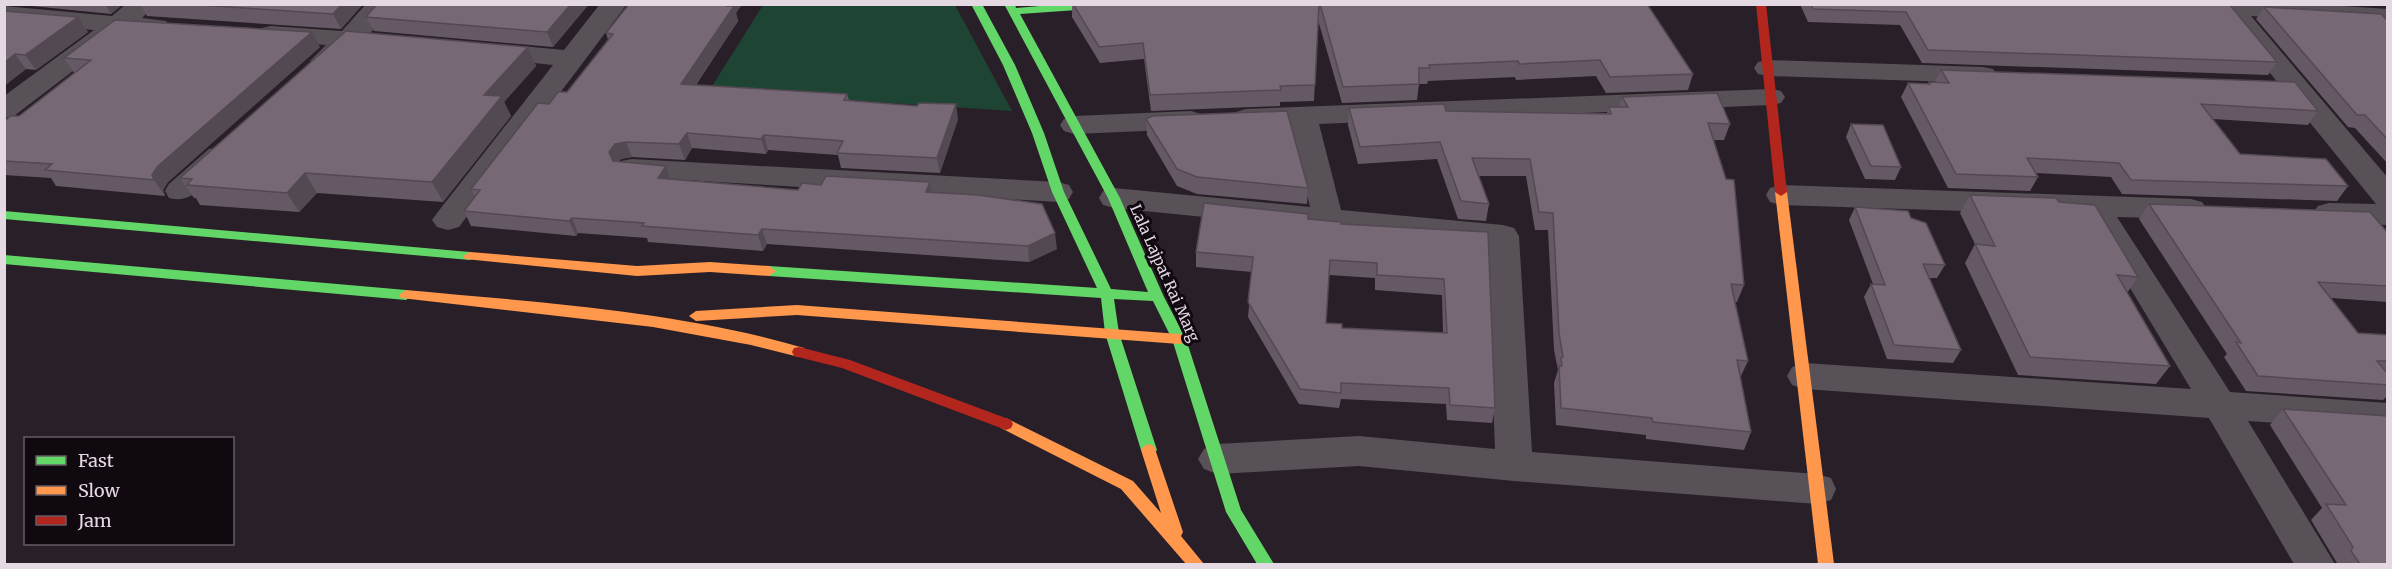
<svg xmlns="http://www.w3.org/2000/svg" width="2392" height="569" font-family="Merriweather,serif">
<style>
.green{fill:#1e4433}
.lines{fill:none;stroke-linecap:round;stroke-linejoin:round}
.street{fill:#585157;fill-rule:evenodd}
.fast{fill:#63d668;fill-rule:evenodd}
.slow{fill:#ff974d;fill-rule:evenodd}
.jam{fill:#b3261e;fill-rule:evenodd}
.wall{fill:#655965;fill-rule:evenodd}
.shaded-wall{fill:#534952}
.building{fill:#766875;stroke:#534952;stroke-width:1.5;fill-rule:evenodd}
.labels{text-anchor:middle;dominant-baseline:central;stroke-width:6;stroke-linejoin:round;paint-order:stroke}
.street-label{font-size:15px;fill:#e4d8e3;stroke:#110910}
</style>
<rect width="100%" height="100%" fill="#291f28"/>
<polygon class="green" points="763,5 955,5 1012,111 709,91"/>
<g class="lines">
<g class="street">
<polygon points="126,4 156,4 142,18 166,21 170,27 166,33 157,35 124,32 14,116 4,118 4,96 94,30 4,22 4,6 112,16"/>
<path d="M366,4H394C383,20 349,59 333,67C327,70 321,68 314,67L310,61L326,45L262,40L258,34L262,28L271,26L342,31Z"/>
<polygon points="600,4 627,4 459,227 448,230 437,227 432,220 437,213 553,65 478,57 475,51 478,45 488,43 564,50"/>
<polygon points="2214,4 2313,4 2388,9 2388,25 2251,16 2388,178 2388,225 2329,223 2318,220 2313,213 2318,206 2329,203 2376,204"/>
<polygon points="1768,60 1983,67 1993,69 1997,75 1993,81 1983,83 1768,76 1758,74 1754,68 1758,62"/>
<polygon points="1771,89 1781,91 1785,97 1781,103 1771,105 1319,124 1341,210 1503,225 1514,228 1519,236 1532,452 1817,474 1831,478 1836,489 1831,500 1817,504 1514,481 1359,466 1217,474 1204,469 1198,459 1204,449 1217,444 1359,436 1495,449 1487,245 1114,208 1103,205 1099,198 1103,191 1114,188 1310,207 1291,125 1246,127 1236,124 1232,118 1236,112 1246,109"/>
<polygon points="1191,111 1201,114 1205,120 1201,126 1191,129 1074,134 1064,131 1060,125 1064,119 1074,116"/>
<path d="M219,147L229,149L234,156L229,163C212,178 194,205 169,198L165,191L169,184L209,149Z"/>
<polygon points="632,159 1058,182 1069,185 1073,192 1069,199 1058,202 632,177 621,175 617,168 621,161"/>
<polygon points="1781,185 2191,199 2202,202 2207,209 2202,216 2191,219 2117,217 2230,392 2388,403 2388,431 2248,421 2335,564 2294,564 2209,418 1805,389 1792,385 1787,376 1792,367 1805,363 2191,389 2086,215 1781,205 1770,202 1766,195 1770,188"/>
</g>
<g class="fast">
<polygon points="971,4 982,4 1015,65 1044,133 1064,192 1111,289 1148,292 1108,198 1004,4 1015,4 1016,8 1064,4 1125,4 1120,7 1020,14 1120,198 1164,297 1186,339 1241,510 1274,564 1257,564 1226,512 1172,339 1153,301 1114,299 1119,333 1157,450 1154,454 1149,456 1144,454 1141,450 1105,333 1101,298 769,276 762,271 769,266 1097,288 1052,192 1032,133 1003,65"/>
<polygon points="4,211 470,252 477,256 470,260 4,219"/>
<polygon points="4,255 406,290 413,295 406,300 4,264"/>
</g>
<g class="slow">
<polygon points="1781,188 1787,192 1834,564 1818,564 1775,192"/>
<polygon points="470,252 637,266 710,262 769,266 776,271 769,276 710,272 637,276 465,259 463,256"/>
<path d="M406,290C535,302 680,311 804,348L806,352L804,356L799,357L751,345L653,327L401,298L399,295Z"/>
<polygon points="797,305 1179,334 1184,335 1186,339 1184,343 1179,344 797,315 696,321 689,316 696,311"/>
<polygon points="1006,418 1133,481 1161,513 1141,450 1144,446 1149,444 1154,446 1183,532 1181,536 1204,564 1186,564 1121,489 1001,428 999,424 1001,420"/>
</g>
<g class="jam">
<polygon points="1756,4 1766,4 1787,192 1781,196 1775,192"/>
<polygon points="799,347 850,360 1011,420 1013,424 1011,428 1006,430 842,368 794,356 792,352 794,348"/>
</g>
</g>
<g class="wall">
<polygon points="12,4 123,4 111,14"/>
<polygon points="140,4 363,4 341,29 147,16"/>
<polygon points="377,4 589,4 553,47 374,31 366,17"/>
<polygon points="629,4 742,4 736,13 738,21 696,85 847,94 849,100 958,119 940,173 841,168 838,155 768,150 766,154 692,148 685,160 632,157 621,159 619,161 670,179 798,190 821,185 930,182 931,192 1057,249 1029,262 767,244 763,251 648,242 647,238 578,233 576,236 471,226 464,211 475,197 471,189 549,104 567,92 608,40 606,33"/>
<polygon points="1072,4 1647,4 1693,74 1688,90 1606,93 1596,76 1516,80 1515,77 1428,81 1427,84 1419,84 1417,100 1342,103 1318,20 1314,101 1280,102 1280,106 1151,111 1144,59 1100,63 1072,17"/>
<polygon points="1800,4 2229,4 2277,62 2268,75 1922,63 1900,25 1808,22"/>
<polygon points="2264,7 2388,21 2388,164 2355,128 2348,127 2256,19"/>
<polygon points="4,11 88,32 36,70 26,69 4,86"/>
<polygon points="320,47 168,182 163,190 165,196 56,186 51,178 4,175 4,121 19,116 74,73 64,58"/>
<polygon points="528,47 536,66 504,102 511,116 443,202 317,193 299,212 200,205 196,198 194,198 180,178"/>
<polygon points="1941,70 2318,111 2308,125 2213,119 2240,154 2348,186 2337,201 2122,194 2111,177 2036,173 2038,177 2030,191 1948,188 1901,97 1908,83 1928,84 1929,82 1935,82"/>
<polygon points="1622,97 1730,124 1724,140 1714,140 1744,285 1737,302 1735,302 1748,361 1740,378 1751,432 1744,450 1646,439 1646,435 1556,425 1554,383 1558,370 1554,350 1548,230 1535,230 1526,176 1478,176 1489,204 1486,221 1458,219 1437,159 1358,164 1348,125 1349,108 1446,111 1607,113 1609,107 1619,107"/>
<polygon points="1146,119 1308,188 1307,204 1197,194 1177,186 1147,135"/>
<polygon points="1851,124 1901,167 1895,180 1865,179 1846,137"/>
<polygon points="1970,195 2059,202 2138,277 2127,293 2170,366 2156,384 2018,375 1965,263 1975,244 1960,213"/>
<polygon points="2149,204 2388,233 2388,302 2331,298 2358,333 2388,335 2388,395 2383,400 2246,391 2224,357 2227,354 2139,219"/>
<polygon points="1855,207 1911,218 1945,265 1937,278 1929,278 1961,350 1953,363 1887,359 1864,297 1871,284 1873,284 1849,220"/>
<path d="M1308,219L1341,224L1488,232L1495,408L1492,423L1447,420L1446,404L1341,399L1339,408L1299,404L1248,317L1252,272L1196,267V252ZM1329,275L1375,278V290L1442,295L1443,333L1342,328L1326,323Z"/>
<polygon points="2283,409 2388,564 2336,564 2337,563 2311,520 2322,508 2270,425"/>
</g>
<g class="shaded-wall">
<polygon points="105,4 123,4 111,14"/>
<polygon points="342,4 363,4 341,29 333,14"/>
<polygon points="571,4 589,4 553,47 547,32"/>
<polygon points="728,4 742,4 736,13 738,21 686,99 681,84"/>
<polygon points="78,17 88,32 36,70 25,55"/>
<polygon points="312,32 320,47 168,182 163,190 165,196 154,180 152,175 157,167"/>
<polygon points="528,47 536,66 504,102 511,116 443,202 432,182 484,95"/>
<polygon points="15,54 26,69 4,86 4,63"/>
<polygon points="956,104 958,119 940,173 937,158"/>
<polygon points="687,133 692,148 685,160 679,144"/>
<polygon points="764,135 768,150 766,154 761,139"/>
<polygon points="626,142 632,157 621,159 615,167 609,152 615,144"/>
<polygon points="666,166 671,182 658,178"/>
<polygon points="305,173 317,193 299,212 287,193"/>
<polygon points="930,182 932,197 926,192"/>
<polygon points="572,218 578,233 576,236 569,221"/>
<polygon points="762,229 767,244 763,251 758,235"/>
<polygon points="1055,233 1057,249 1029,262 1028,246"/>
</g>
<g class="building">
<polygon points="184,4 342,4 333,14"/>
<polygon points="377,4 571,4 547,32 366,17"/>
<polygon points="629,4 728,4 727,6 734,6 681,84 847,94 844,100 917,106 919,103 956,104 937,158 837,153 843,141 764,135 761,139 687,133 679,144 626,142 615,144 609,152 613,161 666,166 658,178 798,190 802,183 821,185 826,176 930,182 926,192 978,195 1042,204 1055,233 1028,246 762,229 758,235 642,226 644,223 572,218 569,221 464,211 480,190 471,189 538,103 549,104 558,92 567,92 613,34 606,33"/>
<polygon points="1073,4 1319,4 1315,85 1280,86 1281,90 1150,95 1143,43 1099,47"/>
<polygon points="1320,4 1647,4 1693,74 1610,77 1600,60 1519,64 1518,61 1429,65 1430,68 1419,68 1419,84 1343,87"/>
<polygon points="1810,4 2229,4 2277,62 1928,50 1906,12 1813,9"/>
<polygon points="2264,7 2381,14 2388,21 2388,140 2365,115 2357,115"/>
<polygon points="4,11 78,17 25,55 15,54 4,63"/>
<polygon points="115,20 312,32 157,167 152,175 154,180 45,170 52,164 4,161 4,121 11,116 19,116 91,60 64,58"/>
<polygon points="346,31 528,47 484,95 502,96 432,182 305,173 287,193 187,185 192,179 180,178"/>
<polygon points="1941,70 2295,82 2318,111 2201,104 2240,154 2326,159 2348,186 2131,180 2119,163 2027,158 2038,177 1956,174 1908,83 1930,84 1929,82 1949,83"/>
<polygon points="1717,93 1730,124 1708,123 1726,179 1734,180 1744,285 1731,284 1748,361 1737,360 1751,432 1653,422 1652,418 1561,408 1559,366 1562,366 1561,358 1563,357 1559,333 1553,213 1539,212 1530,159 1472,158 1489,204 1461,201 1440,142 1360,147 1349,108 1444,104 1446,111 1611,114 1609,107 1628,107 1622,97"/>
<polygon points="1287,111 1308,188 1197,177 1177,169 1146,119 1153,116"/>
<polygon points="1851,124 1883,125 1901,167 1871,166"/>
<polygon points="1970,195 2056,198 2059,202 2095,205 2138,277 2117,275 2170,366 2030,357 1975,244 1995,246"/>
<path d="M1204,203L1308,214V219L1341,222V224L1488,232L1495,408L1450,405L1449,388L1341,383V393L1300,389L1248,302L1253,257L1196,252ZM1330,260L1377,263V275L1444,279L1447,333L1342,328V324L1326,323Z"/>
<polygon points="2149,204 2370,212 2388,233 2388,286 2318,282 2358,333 2388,335 2388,361 2377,361 2388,374 2388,385 2258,376 2236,342 2241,343"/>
<polygon points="1855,207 1908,211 1911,218 1926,223 1945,265 1923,264 1961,350 1894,345 1871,284 1885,285"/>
<polygon points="2283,409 2388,416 2388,564 2360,564 2351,551 2353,547 2326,504 2346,505"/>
</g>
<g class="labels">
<g class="street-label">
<text transform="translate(1165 273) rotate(66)">Lala Lajpat Rai Marg</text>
</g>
</g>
<rect width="2392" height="569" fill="none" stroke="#e4d8e3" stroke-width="12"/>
<rect x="24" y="437" width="210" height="108" fill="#110910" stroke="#655c64" stroke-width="1.5"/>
<rect x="36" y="456" width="30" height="9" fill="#63d668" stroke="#655c64" stroke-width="1.5"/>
<text x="78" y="467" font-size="18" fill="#e4d8e3">Fast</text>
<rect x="36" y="486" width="30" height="9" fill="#ff974d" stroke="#655c64" stroke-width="1.5"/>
<text x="78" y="497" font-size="18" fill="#e4d8e3">Slow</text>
<rect x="36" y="516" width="30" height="9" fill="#b3261e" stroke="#655c64" stroke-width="1.5"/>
<text x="78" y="527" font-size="18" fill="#e4d8e3">Jam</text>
</svg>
